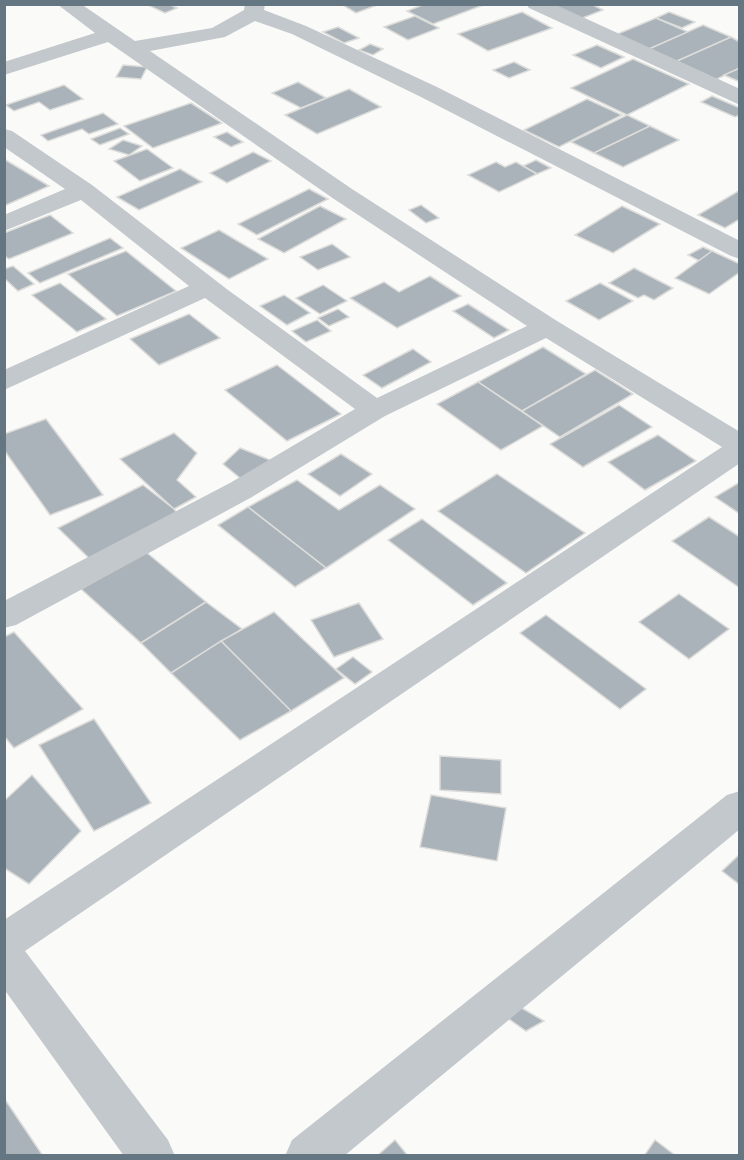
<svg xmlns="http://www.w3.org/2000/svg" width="744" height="1160" font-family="'Fira Sans Condensed',sans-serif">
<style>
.building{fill:#aab3b9;stroke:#dcdcda;stroke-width:1.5}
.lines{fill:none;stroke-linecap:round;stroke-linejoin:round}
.street{fill:#c3c8cc;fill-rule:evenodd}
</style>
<rect width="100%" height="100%" fill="#fafaf8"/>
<g class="building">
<polygon points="154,4 168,4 177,8 165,13 150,6"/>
<polygon points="341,4 380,4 356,13"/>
<polygon points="425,4 486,4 433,24 407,11"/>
<polygon points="591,4 603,10 580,19 548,5"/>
<polygon points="522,12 552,28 488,51 458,34"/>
<polygon points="669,12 695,22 682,28 656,18"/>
<polygon points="415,16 439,28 408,40 384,27"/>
<polygon points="656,18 688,32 649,49 615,35"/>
<polygon points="703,25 731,37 675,62 649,49"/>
<polygon points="338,27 359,38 344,43 323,32"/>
<polygon points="731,37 740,42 740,68 715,80 675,62"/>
<polygon points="370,44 383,49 373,55 359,50"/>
<polygon points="597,45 624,57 601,68 573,55"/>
<polygon points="633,59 689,84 627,115 571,88"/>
<polygon points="514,62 530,70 509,78 493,70"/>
<polygon points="123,65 147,67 141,79 116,77"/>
<polygon points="740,68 740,82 724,75"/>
<polygon points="298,82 326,98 301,108 272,93"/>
<polygon points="64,85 83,99 50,110 39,102 14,111 6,105"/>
<polygon points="349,89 381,107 317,134 285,115"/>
<polygon points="712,96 740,108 740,115 735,117 701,102"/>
<polygon points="587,99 622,115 559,147 524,130"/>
<polygon points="191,103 222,123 153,148 124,126"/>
<polygon points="103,113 118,124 89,134 82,129 48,141 41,135"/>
<polygon points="627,115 650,126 594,153 571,142"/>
<polygon points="650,126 679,140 623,167 594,153"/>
<polygon points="120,128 129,134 100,145 91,139"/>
<polygon points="227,132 243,142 231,147 214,137"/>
<polygon points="123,140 142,146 129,155 109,149"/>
<polygon points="147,149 173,168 140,181 114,161"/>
<polygon points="253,152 271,161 227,183 210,173"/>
<polygon points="4,159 49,186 4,206"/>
<polygon points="536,160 551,168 537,174 523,166"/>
<polygon points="496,162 505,167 516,162 537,174 499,192 468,175"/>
<polygon points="180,169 202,182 139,210 117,197"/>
<polygon points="309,189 328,199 257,235 238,224"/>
<polygon points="740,190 740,219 725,228 698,215"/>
<polygon points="421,205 439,218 426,223 409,210"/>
<polygon points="320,206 346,219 284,253 258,239"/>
<polygon points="622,206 660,224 613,253 575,235"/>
<polygon points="50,215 73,233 9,259 4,256 4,233"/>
<polygon points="219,230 268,259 229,279 181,248"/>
<polygon points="110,238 123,248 40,283 28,273"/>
<polygon points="332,244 350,257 318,270 300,257"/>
<polygon points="703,247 712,251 720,256 705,264 688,255"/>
<polygon points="126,251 176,291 117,316 68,274"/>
<polygon points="712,251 740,264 740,272 709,294 675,278"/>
<polygon points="13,266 34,284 18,291 4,278 4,269"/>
<polygon points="634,268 673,288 654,300 644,295 638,298 609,283"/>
<polygon points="430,276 461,296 397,328 350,298 384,282 399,292"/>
<polygon points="60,283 106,319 77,332 32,295"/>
<polygon points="600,283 633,301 599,320 566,301"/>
<polygon points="323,285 347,301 320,314 296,298"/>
<polygon points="284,295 290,299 310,313 287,325 260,306"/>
<polygon points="468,304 509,330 494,338 453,311"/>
<polygon points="338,309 349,317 329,326 318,318"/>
<polygon points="189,314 220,338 159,365 130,339"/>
<polygon points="317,320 331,331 306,342 292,331"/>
<polygon points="543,347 586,374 522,411 478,382"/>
<polygon points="413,349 431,362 382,388 363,375"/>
<polygon points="277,365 341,414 287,441 225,390"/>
<polygon points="595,370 633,394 560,437 522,411"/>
<polygon points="478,382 543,426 501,450 437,404"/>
<polygon points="619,405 652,427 583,467 550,444"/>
<polygon points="46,419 103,495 50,515 4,450 4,434"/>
<polygon points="174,433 197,453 177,480 196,497 174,509 120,459"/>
<polygon points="658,435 696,461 645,490 608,462"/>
<polygon points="240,448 270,460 246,483 223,464"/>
<polygon points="341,454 372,474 340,496 308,474"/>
<polygon points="497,474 585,533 526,573 438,511"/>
<polygon points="297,480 339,510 380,485 415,509 326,568 248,507"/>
<polygon points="740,482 740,514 715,497"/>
<polygon points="143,485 174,509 180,518 94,563 58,528"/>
<polygon points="248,507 326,568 295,587 218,525"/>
<polygon points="709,517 740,537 740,588 672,541"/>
<polygon points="422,519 507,583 473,605 388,540"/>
<polygon points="146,552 206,602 141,643 81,589"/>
<polygon points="679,594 729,629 689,659 639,622"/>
<polygon points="206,602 242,629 171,673 141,643"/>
<polygon points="359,603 383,639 334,657 311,620"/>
<polygon points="274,612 344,678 291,711 221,641"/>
<polygon points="546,615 646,689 620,709 520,633"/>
<polygon points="14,632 83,709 14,748 4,736 4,637"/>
<polygon points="221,641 291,711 240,740 171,673"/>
<polygon points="353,657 372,672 355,684 336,669"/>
<polygon points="94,719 151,803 94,831 39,745"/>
<polygon points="440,756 501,760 501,794 440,790"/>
<polygon points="32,775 81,831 29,884 4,868 4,801"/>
<polygon points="431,795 506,808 497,861 420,847"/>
<polygon points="740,854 740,885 722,871"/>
<polygon points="520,1007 544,1021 526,1031 506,1017"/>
<polygon points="4,1098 43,1156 4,1156"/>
<polygon points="395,1140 408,1156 377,1156"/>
<polygon points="655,1140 676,1156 644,1156"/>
</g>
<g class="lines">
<g class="street">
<polygon points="57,4 81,4 135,41 212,28 244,10 245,4 265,4 264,10 306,26 437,87 740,241 740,259 731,256 421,97 292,34 255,21 225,37 150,51 352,189 557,321 740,432 740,463 25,951 168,1140 175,1156 124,1156 4,989 4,920 722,447 546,338 385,416 252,497 16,625 4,628 4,601 230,483 355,409 205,298 4,390 4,370 189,286 81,200 4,231 4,215 65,189 4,147 4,129 12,131 92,185 228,290 377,398 527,326 334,199 108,42 4,75 4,62 95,33"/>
<polygon points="526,4 554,4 740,89 740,105 529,8"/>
<polygon points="740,791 740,829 344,1156 285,1156 292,1140 727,795"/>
</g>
</g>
<rect width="744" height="1160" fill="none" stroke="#657683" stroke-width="12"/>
</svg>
